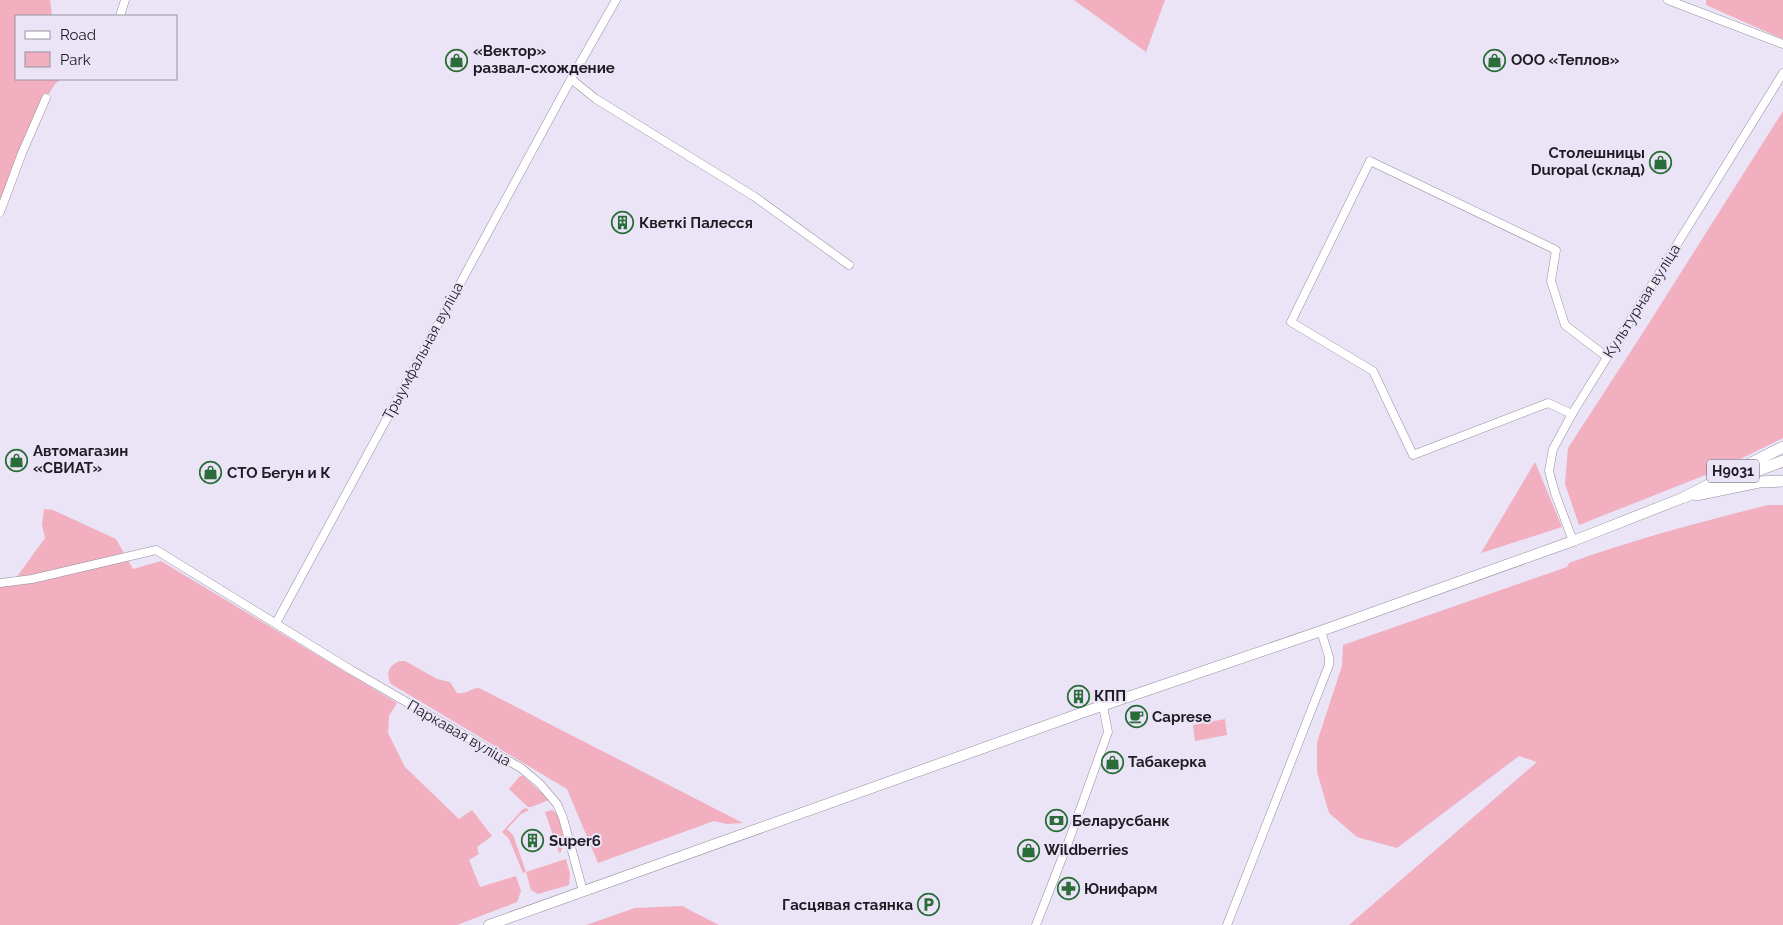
<svg xmlns="http://www.w3.org/2000/svg" width="1783" height="925" font-family="Raleway,sans-serif">
<style>
.green{fill:#f1afbf}
.lines{fill:none;stroke-linecap:round;stroke-linejoin:round}
.minor-casing{stroke:#938d9d;stroke-width:9}
.major-casing{stroke:#938d9d;stroke-width:11}
.highway-casing{stroke:#938d9d;stroke-width:12}
.minor{stroke:#fff;stroke-width:8}
.major{stroke:#fff;stroke-width:10}
.highway{stroke:#fff;stroke-width:11}
.labels{text-anchor:middle;dominant-baseline:central;stroke-width:4;stroke-linejoin:round;paint-order:stroke}
.shield{fill:#eae4f6;stroke:#5b5862;stroke-width:1}
.shield-label{font-size:14px;font-weight:bold;fill:#1e1c23}
.poi-label{font-size:15px;font-weight:bold;fill:#1e1c23;stroke:#eae4f6;text-anchor:start}
.street-label{font-size:15px;fill:#1e1c23;stroke:#eae4f6}
</style>
<rect width="100%" height="100%" fill="#eae4f6"/>
<g class="green">
<polygon points="0,0 50,0 52,16 16,16 16,79 61,79 55,84 46,98 0,212"/>
<polygon points="1074,0 1165,0 1146,52"/>
<polygon points="1706,0 1783,0 1783,39 1706,5"/>
<polygon points="1783,111 1783,438 1718,470 1579,525 1565,484 1568,448 1644,331"/>
<polygon points="1535,462 1562,527 1481,553"/>
<path d="M1768,505H1783V925H1349L1537,762L1519,756L1397,848L1357,837L1329,813L1317,772V742L1342,666L1343,645L1567,567L1569,563C1634,539 1701,522 1768,505Z"/>
<polygon points="44,509 53,510 116,539 133,569 161,561 397,703 389,716 388,733 405,767 459,819 472,810 492,836 477,847 479,854 469,860 480,887 516,876 521,891 517,902 457,925 0,925 0,586 13,582 45,538 42,525"/>
<path d="M400,661H405L437,679L450,682L457,693C465,695 471,688 479,688L743,823L727,824L714,821L598,863L567,789L391,684C385,674 389,665 400,661Z"/>
<polygon points="1225,719 1227,735 1195,741 1193,725"/>
<polygon points="520,776 523,776 549,800 531,807 528,807 509,789"/>
<polygon points="526,808 529,810 521,814 507,829 513,835 526,872 566,859 570,874 569,885 538,894 531,890 526,872 523,873 509,839 502,832 523,809"/>
<path d="M552,810L558,814C561,826 566,840 561,852L559,853L545,812Z"/>
<polygon points="682,906 719,925 586,925 635,908"/>
</g>
<g class="lines">
<defs>
<g id="minor">
<polyline points="1668,0 1783,44"/>
<polyline points="120,16 125,0"/>
<polyline points="571,79 596,99 755,197 849,265"/>
<polyline points="0,212 22,153 46,98"/>
<polyline points="1572,414 1548,403 1413,455 1373,371 1291,322 1370,161 1556,250 1551,281 1565,325 1607,357"/>
<polyline points="1573,541 1555,493 1549,471 1553,449 1572,414 1783,73"/>
<polyline points="0,583 32,579 156,550 351,670 521,768 540,784 557,804 563,818 583,891"/>
<polyline points="276,623 571,79 616,0"/>
<polyline points="1036,925 1068,843 1108,732 1103,706"/>
<polyline points="1227,925 1329,665 1329,657 1321,631"/>
</g>
<polyline id="major" points="489,925 1084,712 1321,631 1573,541 1685,497"/>
<g id="highway">
<polyline points="1724,483 1783,461"/>
<polyline points="1696,495 1759,482 1783,481"/>
<polyline points="1685,497 1783,447"/>
</g>
</defs>
<use href="#minor" class="minor-casing"/>
<use href="#major" class="major-casing"/>
<use href="#highway" class="highway-casing"/>
<use href="#minor" class="minor"/>
<use href="#major" class="major"/>
<use href="#highway" class="highway"/>
</g>
<defs>
<symbol id="shop-ring" viewBox="-11 -11 22 22"><circle r="9.5" fill="#eae4f6" stroke="#2a6d38" stroke-width="1.5"/><path d="M-5-2.5h2.3a2.7 3.5 0 0 1 5.4 0H5L5.5 6h-11ZM-1.5-2.5h3a1.5 2.3 0 0 0-3 0Z" fill="#2a6d38"/></symbol>
<symbol id="building-ring" viewBox="-11 -11 22 22"><circle r="9.5" fill="#eae4f6" stroke="#2a6d38" stroke-width="1.5"/><path d="M-4-6H4V6H1V3H-1V6H-4ZM-2.5-4.3h1.7v1.8h-1.7ZM.8-4.3h1.7v1.8H.8ZM-2.5-1h1.7V.8h-1.7ZM.8-1h1.7V.8H.8Z" fill="#2a6d38"/></symbol>
<symbol id="cafe-ring" viewBox="-11 -11 22 22"><circle r="9.5" fill="#eae4f6" stroke="#2a6d38" stroke-width="1.5"/><path d="M-5.5-4.5H6V0H3Q3 3.5 0 3.5H-2.5Q-5.5 3.5-5.5 0ZM3-3.2v2h1.7v-2ZM-6 4.5H4V6H-6Z" fill="#2a6d38"/></symbol>
<symbol id="bank-ring" viewBox="-11 -11 22 22"><circle r="9.5" fill="#eae4f6" stroke="#2a6d38" stroke-width="1.5"/><path d="M-6-4H6V4H-6ZM0-2.3a2.3 2.3 0 1 0 0 4.6a2.3 2.3 0 1 0 0-4.6Z" fill="#2a6d38"/></symbol>
<symbol id="pharmacy-ring" viewBox="-11 -11 22 22"><circle r="9.5" fill="#eae4f6" stroke="#2a6d38" stroke-width="1.5"/><path d="M-2-6h4v4h4v4h-4v4h-4v-4h-4v-4h4Z" fill="#2a6d38"/></symbol>
<symbol id="parking-ring" viewBox="-11 -11 22 22"><circle r="9.5" fill="#eae4f6" stroke="#2a6d38" stroke-width="1.5"/><path d="M-3.5-5.5H1a3.5 3.5 0 0 1 0 7H-1V5.5H-3.5ZM-1-3.4V-.6H.8a1.4 1.4 0 0 0 0-2.8Z" fill="#2a6d38"/></symbol>
</defs>
<g fill-rule="evenodd">
<use href="#shop-ring" x="444" y="48" width="25" height="25"/>
<use href="#shop-ring" x="1482" y="48" width="25" height="25"/>
<use href="#shop-ring" x="1648" y="150" width="25" height="25"/>
<use href="#building-ring" x="610" y="210" width="25" height="25"/>
<use href="#shop-ring" x="4" y="448" width="25" height="25"/>
<use href="#shop-ring" x="198" y="460" width="25" height="25"/>
<use href="#building-ring" x="1066" y="684" width="25" height="25"/>
<use href="#cafe-ring" x="1124" y="704" width="25" height="25"/>
<use href="#shop-ring" x="1100" y="750" width="25" height="25"/>
<use href="#bank-ring" x="1044" y="808" width="25" height="25"/>
<use href="#building-ring" x="520" y="828" width="25" height="25"/>
<use href="#shop-ring" x="1016" y="838" width="25" height="25"/>
<use href="#pharmacy-ring" x="1056" y="876" width="25" height="25"/>
<use href="#parking-ring" x="916" y="892" width="25" height="25"/>
</g>
<g class="labels">
<rect class="shield" x="1707" y="459.5" width="52" height="23" rx="4"/>
<g class="shield-label">
<text x="1733" y="471">Н9031</text>
</g>
<g class="poi-label">
<text x="473" y="51">«Вектор»<tspan x="473" dy="17">развал-схождение</tspan></text>
<text x="1511" y="60">ООО «Теплов»</text>
<text x="1645" y="153" text-anchor="end">Столешницы<tspan x="1645" dy="17">Duropal (склад)</tspan></text>
<text x="639" y="223">Кветкі Палесся</text>
<text x="33" y="451">Автомагазин<tspan x="33" dy="17">«СВИАТ»</tspan></text>
<text x="227" y="473">СТО Бегун и К</text>
<text x="1094" y="696">КПП</text>
<text x="1152" y="717">Caprese</text>
<text x="1128" y="762">Табакерка</text>
<text x="1072" y="821">Беларусбанк</text>
<text x="549" y="841">Super6</text>
<text x="1044" y="850">Wildberries</text>
<text x="1084" y="889">Юнифарм</text>
<text x="913" y="905" text-anchor="end">Гасцявая стаянка</text>
</g>
<g class="street-label">
<text transform="translate(1642 301) rotate(-58)">Культурная вуліца</text>
<text transform="translate(423 351) rotate(-62)">Трыумфальная вуліца</text>
<text transform="translate(459 733) rotate(30)">Паркавая вуліца</text>
</g>
</g>
<rect x="15" y="15" width="162" height="65" fill="#eae4f6" stroke="#9894a2"/>
<rect x="25" y="31" width="25" height="8" fill="#ffffff" stroke="#9894a2"/>
<text x="60" y="40" font-size="15" fill="#1e1c23">Road</text>
<rect x="25" y="52" width="25" height="15" fill="#f1afbf" stroke="#9894a2"/>
<text x="60" y="65" font-size="15" fill="#1e1c23">Park</text>
</svg>
